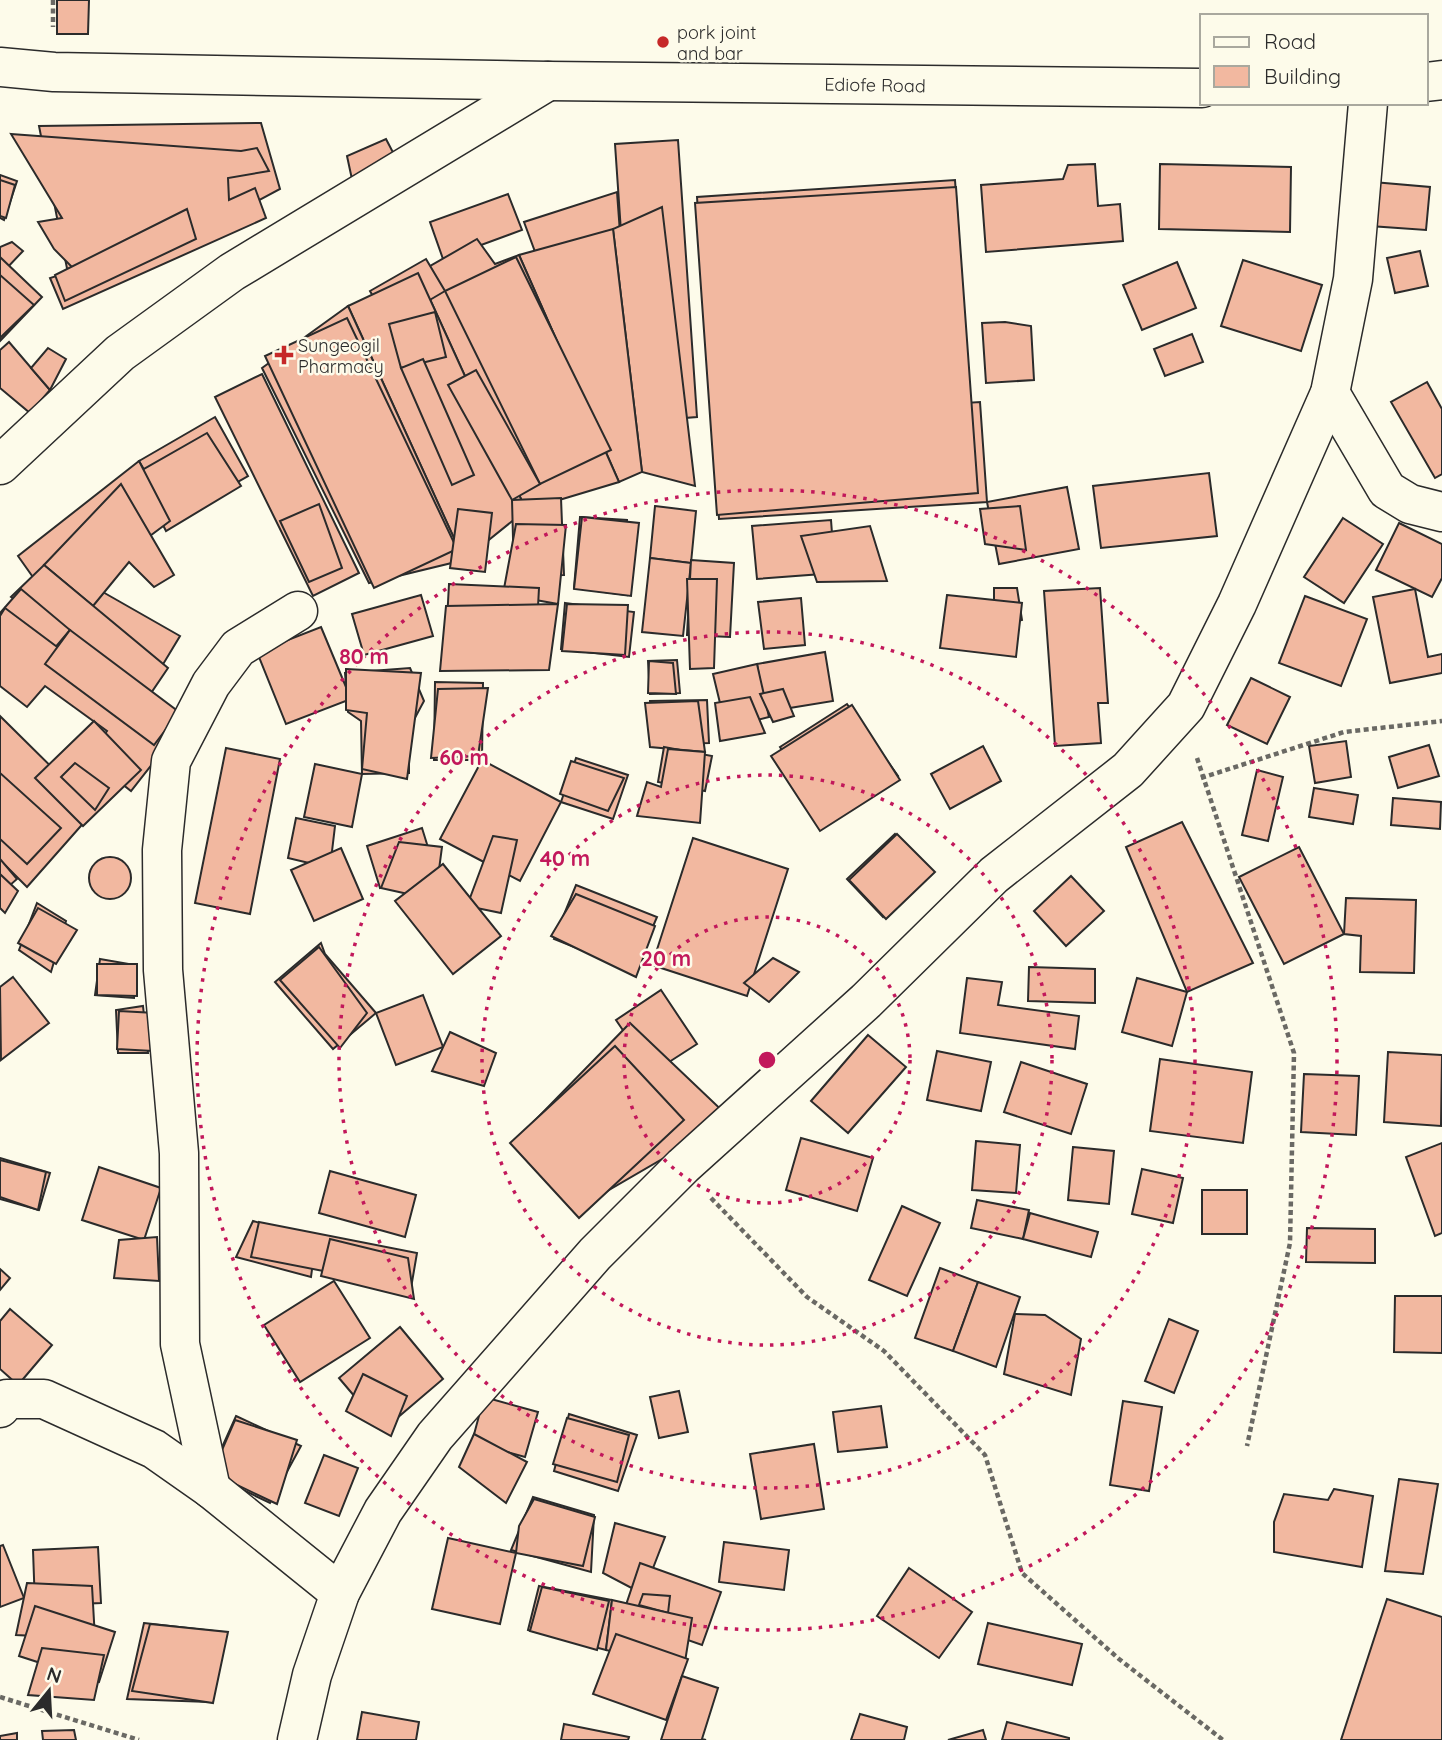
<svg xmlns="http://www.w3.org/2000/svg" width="1442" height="1740" font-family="Quicksand,sans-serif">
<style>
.building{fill:#f2b8a0;stroke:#2b2b2b;stroke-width:2}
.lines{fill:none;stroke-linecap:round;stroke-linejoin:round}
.minor-casing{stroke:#2b2b2b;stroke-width:41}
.path{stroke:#6a6964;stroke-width:4.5;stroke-dasharray:5 3.5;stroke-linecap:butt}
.minor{stroke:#fdfbea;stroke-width:38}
.ring{fill:none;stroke:#c2185b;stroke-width:3.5;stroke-dasharray:3.5 7}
.poi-dot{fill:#c62828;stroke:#fdfbea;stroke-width:2.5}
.labels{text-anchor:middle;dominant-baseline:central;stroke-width:5;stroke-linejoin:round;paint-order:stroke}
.poi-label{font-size:18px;fill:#2b2b2b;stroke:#fdfbea;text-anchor:start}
.street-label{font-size:18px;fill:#2b2b2b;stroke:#fdfbea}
.centre{fill:#c2185b;stroke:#fdfbea;stroke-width:3.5}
.ring-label{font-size:21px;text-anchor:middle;font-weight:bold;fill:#c2185b;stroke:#fdfbea;stroke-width:5;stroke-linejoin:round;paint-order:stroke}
</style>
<rect width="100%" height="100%" fill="#fdfbea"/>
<g class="building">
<polygon points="57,0 89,0 88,34 57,34"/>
<polygon points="261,123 280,189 73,299 39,126"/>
<polygon points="11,134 241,151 257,148 269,171 228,178 229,200 255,188 266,218 63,309 50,278 75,270 54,249 38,222 62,218"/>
<polygon points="386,139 398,162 353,184 347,156"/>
<polygon points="678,140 697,417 634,422 615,144"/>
<polygon points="1095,164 1098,206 1120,204 1123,241 986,252 981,185 1063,179 1068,165"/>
<polygon points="1160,164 1291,167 1290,232 1159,229"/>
<polygon points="0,175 17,181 4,220 0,218"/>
<polygon points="0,180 15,185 6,218 0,216"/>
<polygon points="955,180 970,398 932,400 923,267 778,276 791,461 938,452 935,405 980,402 987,502 719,519 697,197"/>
<polygon points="1373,182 1430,187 1426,230 1370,226"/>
<polygon points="956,187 978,493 717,515 695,203"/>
<polygon points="617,192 634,422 601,430 524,222"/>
<polygon points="508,194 522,230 443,259 430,222"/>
<polygon points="662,207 695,486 642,472 613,229"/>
<polygon points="187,209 196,239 65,301 55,275"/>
<polygon points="613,229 642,472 619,482 519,255"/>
<polygon points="477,239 495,264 519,255 619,482 526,510 418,273"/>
<polygon points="12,242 23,251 5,270 0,265 0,247"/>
<polygon points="1420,251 1428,286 1395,293 1387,258"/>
<polygon points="0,257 42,297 0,341"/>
<polygon points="516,257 611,450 540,484 445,291"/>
<polygon points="426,259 445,291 389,324 370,291"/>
<polygon points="1243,260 1322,285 1301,351 1221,326"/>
<polygon points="1177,262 1196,308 1142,330 1123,285"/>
<polygon points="418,273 526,510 464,560 348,306"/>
<polygon points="0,275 34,305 0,338"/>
<polygon points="348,306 464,560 369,583 262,368"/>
<polygon points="435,312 446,357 401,368 389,324"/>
<polygon points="347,318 457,549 374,588 265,356"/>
<polygon points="1005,322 1031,326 1034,380 986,383 982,323"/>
<polygon points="1192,334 1203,362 1165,376 1154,349"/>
<polygon points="9,342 50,390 30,413 0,388 0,350"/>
<polygon points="48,348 66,359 50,390 31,368"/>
<polygon points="423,359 474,475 452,485 401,368"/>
<polygon points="476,370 540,484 512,500 448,385"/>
<polygon points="262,374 359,573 313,596 215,397"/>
<polygon points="1427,382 1442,409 1442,474 1435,478 1391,402"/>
<polygon points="215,417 248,476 173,519 139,461"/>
<polygon points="207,433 241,486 166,531 137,473"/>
<polygon points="139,461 170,521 87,583 180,636 162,666 45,600 47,597 18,556"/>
<polygon points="1209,473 1217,536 1101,548 1093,486"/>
<polygon points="121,484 174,575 154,587 129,562 93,606 44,565"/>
<polygon points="1067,487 1079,549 999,564 987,502"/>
<polygon points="561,498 564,575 514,576 512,500"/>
<polygon points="319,504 342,568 309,582 280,521"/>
<polygon points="655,506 696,511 691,563 650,558"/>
<polygon points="1020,506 1026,550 985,544 980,509"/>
<polygon points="458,509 492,513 485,572 450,568"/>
<polygon points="580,517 627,520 627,595 574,588"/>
<polygon points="582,517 639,523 631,596 574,589"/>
<polygon points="1343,518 1383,544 1344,603 1304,577"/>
<polygon points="831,520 835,573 757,579 752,526"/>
<polygon points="1399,523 1442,544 1442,578 1432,597 1376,570"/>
<polygon points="516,524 566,525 558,604 503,594"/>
<polygon points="870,526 887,581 817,582 801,536"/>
<polygon points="650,558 691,563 683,636 642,632"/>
<polygon points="691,560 734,563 730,637 687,635"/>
<polygon points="44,565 168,668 149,696 11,597"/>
<polygon points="687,579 717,579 714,668 690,669"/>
<polygon points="449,584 539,588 535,662 445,657"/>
<polygon points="994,588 1017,588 1022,620 994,626"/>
<polygon points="1100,588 1108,703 1098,703 1101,743 1055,746 1044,591"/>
<polygon points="21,589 70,630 26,682 0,660 0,613"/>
<polygon points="1415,589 1428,657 1442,654 1442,673 1390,683 1373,597"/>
<polygon points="421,595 433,636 364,655 352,614"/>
<polygon points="947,595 1022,603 1016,657 940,648"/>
<polygon points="1305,596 1367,619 1341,686 1279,663"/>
<polygon points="801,598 805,645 764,649 758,602"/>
<polygon points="565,603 634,612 629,657 561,649"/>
<polygon points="558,604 549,670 440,671 446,606"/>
<polygon points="567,604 628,605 625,655 562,651"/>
<polygon points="5,608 175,735 131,791 88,757 107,731 45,686 27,707 0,686 0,616"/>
<polygon points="321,627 351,699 286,724 257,652"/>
<polygon points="70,630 179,712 154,745 45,664"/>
<polygon points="825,652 833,701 765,712 757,664"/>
<polygon points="677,660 680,693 650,694 648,661"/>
<polygon points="649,661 673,663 676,694 648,693"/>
<polygon points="757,664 769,717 726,728 713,674"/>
<polygon points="410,668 424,701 409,729 409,773 362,774 361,721 348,712 345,673"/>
<polygon points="346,669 421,673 407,779 362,769 367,713 346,710"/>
<polygon points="1251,678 1290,697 1267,744 1227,725"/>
<polygon points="435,682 483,683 482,760 434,760"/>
<polygon points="488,688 478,756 431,758 438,689"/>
<polygon points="783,689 794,716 773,722 760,694"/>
<polygon points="750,697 765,733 720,741 715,703"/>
<polygon points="707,700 709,743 651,745 650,701"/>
<polygon points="698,701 705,752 650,747 645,703"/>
<polygon points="847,704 898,776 826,817 780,747"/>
<polygon points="852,705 900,780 820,831 771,756"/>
<polygon points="0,716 95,810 27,887 0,860"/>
<polygon points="94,721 141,770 83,826 35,778"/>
<polygon points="1346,741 1351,777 1315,783 1309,746"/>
<polygon points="1429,745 1439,776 1398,788 1389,757"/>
<polygon points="983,746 1001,781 950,809 931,774"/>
<polygon points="664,747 712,756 705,791 658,782"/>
<polygon points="226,748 280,759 250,914 195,903"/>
<polygon points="668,749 705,752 700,823 637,816 647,782 661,787"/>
<polygon points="576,758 628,775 613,819 561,802"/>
<polygon points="482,760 561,802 520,881 440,839"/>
<polygon points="571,761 624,778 608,811 560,794"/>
<polygon points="75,763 109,788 95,810 61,777"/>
<polygon points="315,764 362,774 352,827 304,817"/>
<polygon points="1257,770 1283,777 1268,841 1242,835"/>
<polygon points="0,773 61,828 27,864 0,839"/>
<polygon points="1314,788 1358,795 1353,824 1309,817"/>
<polygon points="1393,798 1441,802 1440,829 1391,825"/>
<polygon points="296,818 335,826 330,868 288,858"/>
<polygon points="1182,822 1253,963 1187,992 1126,847"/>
<polygon points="422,828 435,870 380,888 367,846"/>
<polygon points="895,834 926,864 883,917 847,879"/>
<polygon points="897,834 935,872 886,919 849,880"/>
<polygon points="493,836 517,840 501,913 467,906"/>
<polygon points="693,838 788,869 747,996 652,965"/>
<polygon points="399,842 442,847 435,900 381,888"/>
<polygon points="1299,847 1344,934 1284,964 1239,877"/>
<polygon points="341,848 363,899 314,921 291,870"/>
<circle cx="110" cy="878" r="21"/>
<polygon points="0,859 17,879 0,894"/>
<polygon points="443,864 501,936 453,974 395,901"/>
<polygon points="0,874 18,891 5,913 0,908"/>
<polygon points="1071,876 1104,911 1066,946 1034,911"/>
<polygon points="576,885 657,917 634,971 554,939"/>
<polygon points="576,894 655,926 636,977 551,936"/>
<polygon points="1346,898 1416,900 1414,973 1360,972 1361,936 1344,934"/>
<polygon points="37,903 66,921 51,972 19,950"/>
<polygon points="38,908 77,930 56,964 18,943"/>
<polygon points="321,943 325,954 376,1013 333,1049 275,982"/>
<polygon points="319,947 367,1013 340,1048 280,980"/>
<polygon points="773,958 799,972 769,1002 744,983"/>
<polygon points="100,959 135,965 134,998 95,995"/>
<polygon points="97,964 137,964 137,996 97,995"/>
<polygon points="1029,967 1095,969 1095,1003 1028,1001"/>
<polygon points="13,977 49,1023 1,1060 0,987"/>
<polygon points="967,978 1002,982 998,1005 1079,1016 1075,1049 960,1033"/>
<polygon points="1137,978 1187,992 1172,1046 1122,1032"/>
<polygon points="661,990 697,1044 652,1073 616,1020"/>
<polygon points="423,995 443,1047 396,1065 376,1013"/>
<polygon points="143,1006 148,1053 118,1053 116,1010"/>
<polygon points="119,1011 155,1013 153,1051 117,1049"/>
<polygon points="630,1023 731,1119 583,1205 515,1141"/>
<polygon points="450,1032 496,1053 484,1086 432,1071"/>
<polygon points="868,1035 906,1067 848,1133 811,1101"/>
<polygon points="615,1046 684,1120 579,1218 510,1143"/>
<polygon points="937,1051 991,1062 981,1111 927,1100"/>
<polygon points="1388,1052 1442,1055 1441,1126 1384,1122"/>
<polygon points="1160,1059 1252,1072 1243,1143 1150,1131"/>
<polygon points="1021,1062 1087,1084 1071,1134 1004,1112"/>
<polygon points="1304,1074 1359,1076 1356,1135 1301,1132"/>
<polygon points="801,1138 873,1158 857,1211 786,1190"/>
<polygon points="976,1141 1020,1145 1016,1193 972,1190"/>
<polygon points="1442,1143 1442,1233 1435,1236 1406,1157"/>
<polygon points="1073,1147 1114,1151 1109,1204 1068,1200"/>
<polygon points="0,1158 50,1173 39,1210 0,1199"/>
<polygon points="0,1160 46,1172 38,1210 0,1197"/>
<polygon points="99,1167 161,1188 144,1240 82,1220"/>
<polygon points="1142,1169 1183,1178 1173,1223 1132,1214"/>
<polygon points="330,1171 416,1195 405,1237 319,1213"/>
<rect x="1202" y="1190" width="45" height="44"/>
<polygon points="977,1200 1029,1210 1023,1239 971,1228"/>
<polygon points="902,1206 940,1223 907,1296 869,1280"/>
<polygon points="1030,1213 1098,1232 1091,1257 1023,1239"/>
<polygon points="253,1221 316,1239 311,1277 236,1257"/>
<polygon points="259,1222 417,1253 411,1288 251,1257"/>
<polygon points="1307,1228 1375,1229 1375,1263 1306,1262"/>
<polygon points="157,1237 159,1281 114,1278 119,1240"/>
<polygon points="330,1239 408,1258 414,1299 321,1276"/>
<polygon points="940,1268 978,1282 953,1351 915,1338"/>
<polygon points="0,1269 10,1278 0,1290"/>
<polygon points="334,1281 370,1338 300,1382 264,1325"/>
<polygon points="978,1282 1020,1297 996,1367 953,1351"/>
<polygon points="1395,1296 1442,1296 1442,1353 1394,1352"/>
<polygon points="10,1309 52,1345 18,1385 0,1369 0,1321"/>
<polygon points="1015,1314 1045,1315 1081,1339 1071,1395 1004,1374"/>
<polygon points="1169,1319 1198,1331 1174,1393 1145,1381"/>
<polygon points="400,1327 443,1379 383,1430 339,1378"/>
<polygon points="363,1374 407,1396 391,1436 346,1411"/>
<polygon points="679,1391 688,1432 659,1438 650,1397"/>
<polygon points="484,1397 538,1412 525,1457 472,1442"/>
<polygon points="1123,1401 1162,1407 1149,1491 1110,1485"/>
<polygon points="881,1406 887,1447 838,1452 833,1412"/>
<polygon points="569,1414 637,1435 618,1491 554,1471"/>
<polygon points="236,1416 301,1446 270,1503 210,1474"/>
<polygon points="567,1418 629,1435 617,1482 553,1464"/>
<polygon points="235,1420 297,1440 277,1504 212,1473"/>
<polygon points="474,1434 527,1462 506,1503 459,1467"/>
<polygon points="814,1444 824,1509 761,1519 750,1454"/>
<polygon points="324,1455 358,1468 339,1516 305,1503"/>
<polygon points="1399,1479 1438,1484 1423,1574 1385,1571"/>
<polygon points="1334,1489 1373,1496 1362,1567 1274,1552 1274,1522 1284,1494 1328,1500"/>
<polygon points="533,1497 594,1515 591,1572 511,1550"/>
<polygon points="534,1499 595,1517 583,1566 516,1553 519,1526"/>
<polygon points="615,1523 665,1537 643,1594 603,1573"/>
<polygon points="448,1538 516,1553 500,1624 432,1609"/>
<polygon points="724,1542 789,1550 784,1590 719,1582"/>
<polygon points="3,1545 24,1598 0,1607 0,1546"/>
<polygon points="98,1547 101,1603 35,1606 33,1550"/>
<polygon points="640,1563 721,1592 702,1645 622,1617"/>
<polygon points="909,1568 972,1612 939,1658 877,1616"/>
<polygon points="27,1583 92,1586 95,1639 16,1635"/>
<polygon points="539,1586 612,1600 606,1650 528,1630"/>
<polygon points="542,1587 609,1601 597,1650 530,1631"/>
<polygon points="643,1594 670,1596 668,1613 639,1605"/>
<polygon points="1387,1599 1442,1617 1442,1740 1341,1740"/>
<polygon points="612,1600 692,1618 684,1668 606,1650"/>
<polygon points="35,1606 115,1632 99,1682 19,1656"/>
<polygon points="144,1623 224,1632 209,1702 127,1699"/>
<polygon points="988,1623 1082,1644 1072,1685 978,1664"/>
<polygon points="150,1624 228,1632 213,1703 132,1691"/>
<polygon points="616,1634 688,1659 666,1720 593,1694"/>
<polygon points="42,1648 104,1655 94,1700 28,1695"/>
<polygon points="682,1676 718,1688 702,1739 706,1740 661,1740"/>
<polygon points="362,1712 419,1722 416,1740 357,1740"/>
<polygon points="860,1714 907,1727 904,1740 851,1740"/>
<polygon points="1007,1722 1069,1738 1069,1740 1002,1740"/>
<polygon points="564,1724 629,1737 628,1740 561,1740"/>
<polygon points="74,1730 76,1740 43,1740 42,1731"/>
<polygon points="983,1730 986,1740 948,1740"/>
<polygon points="17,1733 17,1740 0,1740 0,1736"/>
</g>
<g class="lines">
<defs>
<g id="minor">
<polyline points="0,67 54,72 548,81 1202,88"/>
<polyline points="1426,82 1442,80"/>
<polyline points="1330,393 1387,490 1410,504 1442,512"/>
<polyline points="0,465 120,353 232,272 548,81"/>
<polyline points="0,1408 7,1399 44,1399 154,1449 211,1489 340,1593"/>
<polyline points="211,1489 180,1344 179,1153 163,970 162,850 171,761 211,684 238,648 298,611"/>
<polyline points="297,1740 312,1675 340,1593 383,1511 435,1436 595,1254 683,1166 866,1001 994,875 1128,770 1186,706 1237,604 1330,393 1353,279 1368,103"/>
</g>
</defs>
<use href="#minor" class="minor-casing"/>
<g class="path">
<polyline points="53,0 53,27"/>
<polyline points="1197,758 1294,1053 1290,1243 1247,1446"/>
<polyline points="1201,778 1344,732 1442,721"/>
<polyline points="711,1198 807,1297 884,1351 985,1455 1022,1573 1119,1659 1223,1740"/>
<polyline points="0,1697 139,1740"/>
</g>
<use href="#minor" class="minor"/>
</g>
<g class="ring">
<circle cx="767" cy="1060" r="143"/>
<circle cx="767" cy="1060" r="285"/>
<circle cx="767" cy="1060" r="428"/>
<circle cx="767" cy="1060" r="570"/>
</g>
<g class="poi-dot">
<circle cx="663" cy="42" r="7"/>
<path d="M280.5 344.5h7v7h7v7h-7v7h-7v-7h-7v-7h7z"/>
</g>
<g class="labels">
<g class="poi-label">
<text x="677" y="32">pork joint<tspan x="677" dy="21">and bar</tspan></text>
<text x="298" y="345">Sungeogil<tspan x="298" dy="21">Pharmacy</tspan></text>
</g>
<g class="street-label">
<text transform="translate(875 85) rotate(1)">Ediofe Road</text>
</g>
</g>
<circle cx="767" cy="1060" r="10" class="centre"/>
<g class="ring-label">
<text x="364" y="664">80 m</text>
<text x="464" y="765">60 m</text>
<text x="565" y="866">40 m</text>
<text x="666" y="966">20 m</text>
</g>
<rect x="1200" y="14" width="228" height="91" fill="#fdfbea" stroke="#a9a89e" stroke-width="2"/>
<rect x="1214" y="37" width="35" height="10" fill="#fdfbea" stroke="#a9a89e" stroke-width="2"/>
<text x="1264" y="49" font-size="21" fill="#2b2b2b">Road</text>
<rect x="1214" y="66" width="35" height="21" fill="#f2b8a0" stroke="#a9a89e" stroke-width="2"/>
<text x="1264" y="84" font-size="21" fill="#2b2b2b">Building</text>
<g transform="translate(49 1691) rotate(18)" stroke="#fdfbea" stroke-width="5" paint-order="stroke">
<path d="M0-5L12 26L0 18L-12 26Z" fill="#2b2b2b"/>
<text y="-10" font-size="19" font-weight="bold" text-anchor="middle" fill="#2b2b2b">N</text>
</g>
</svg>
